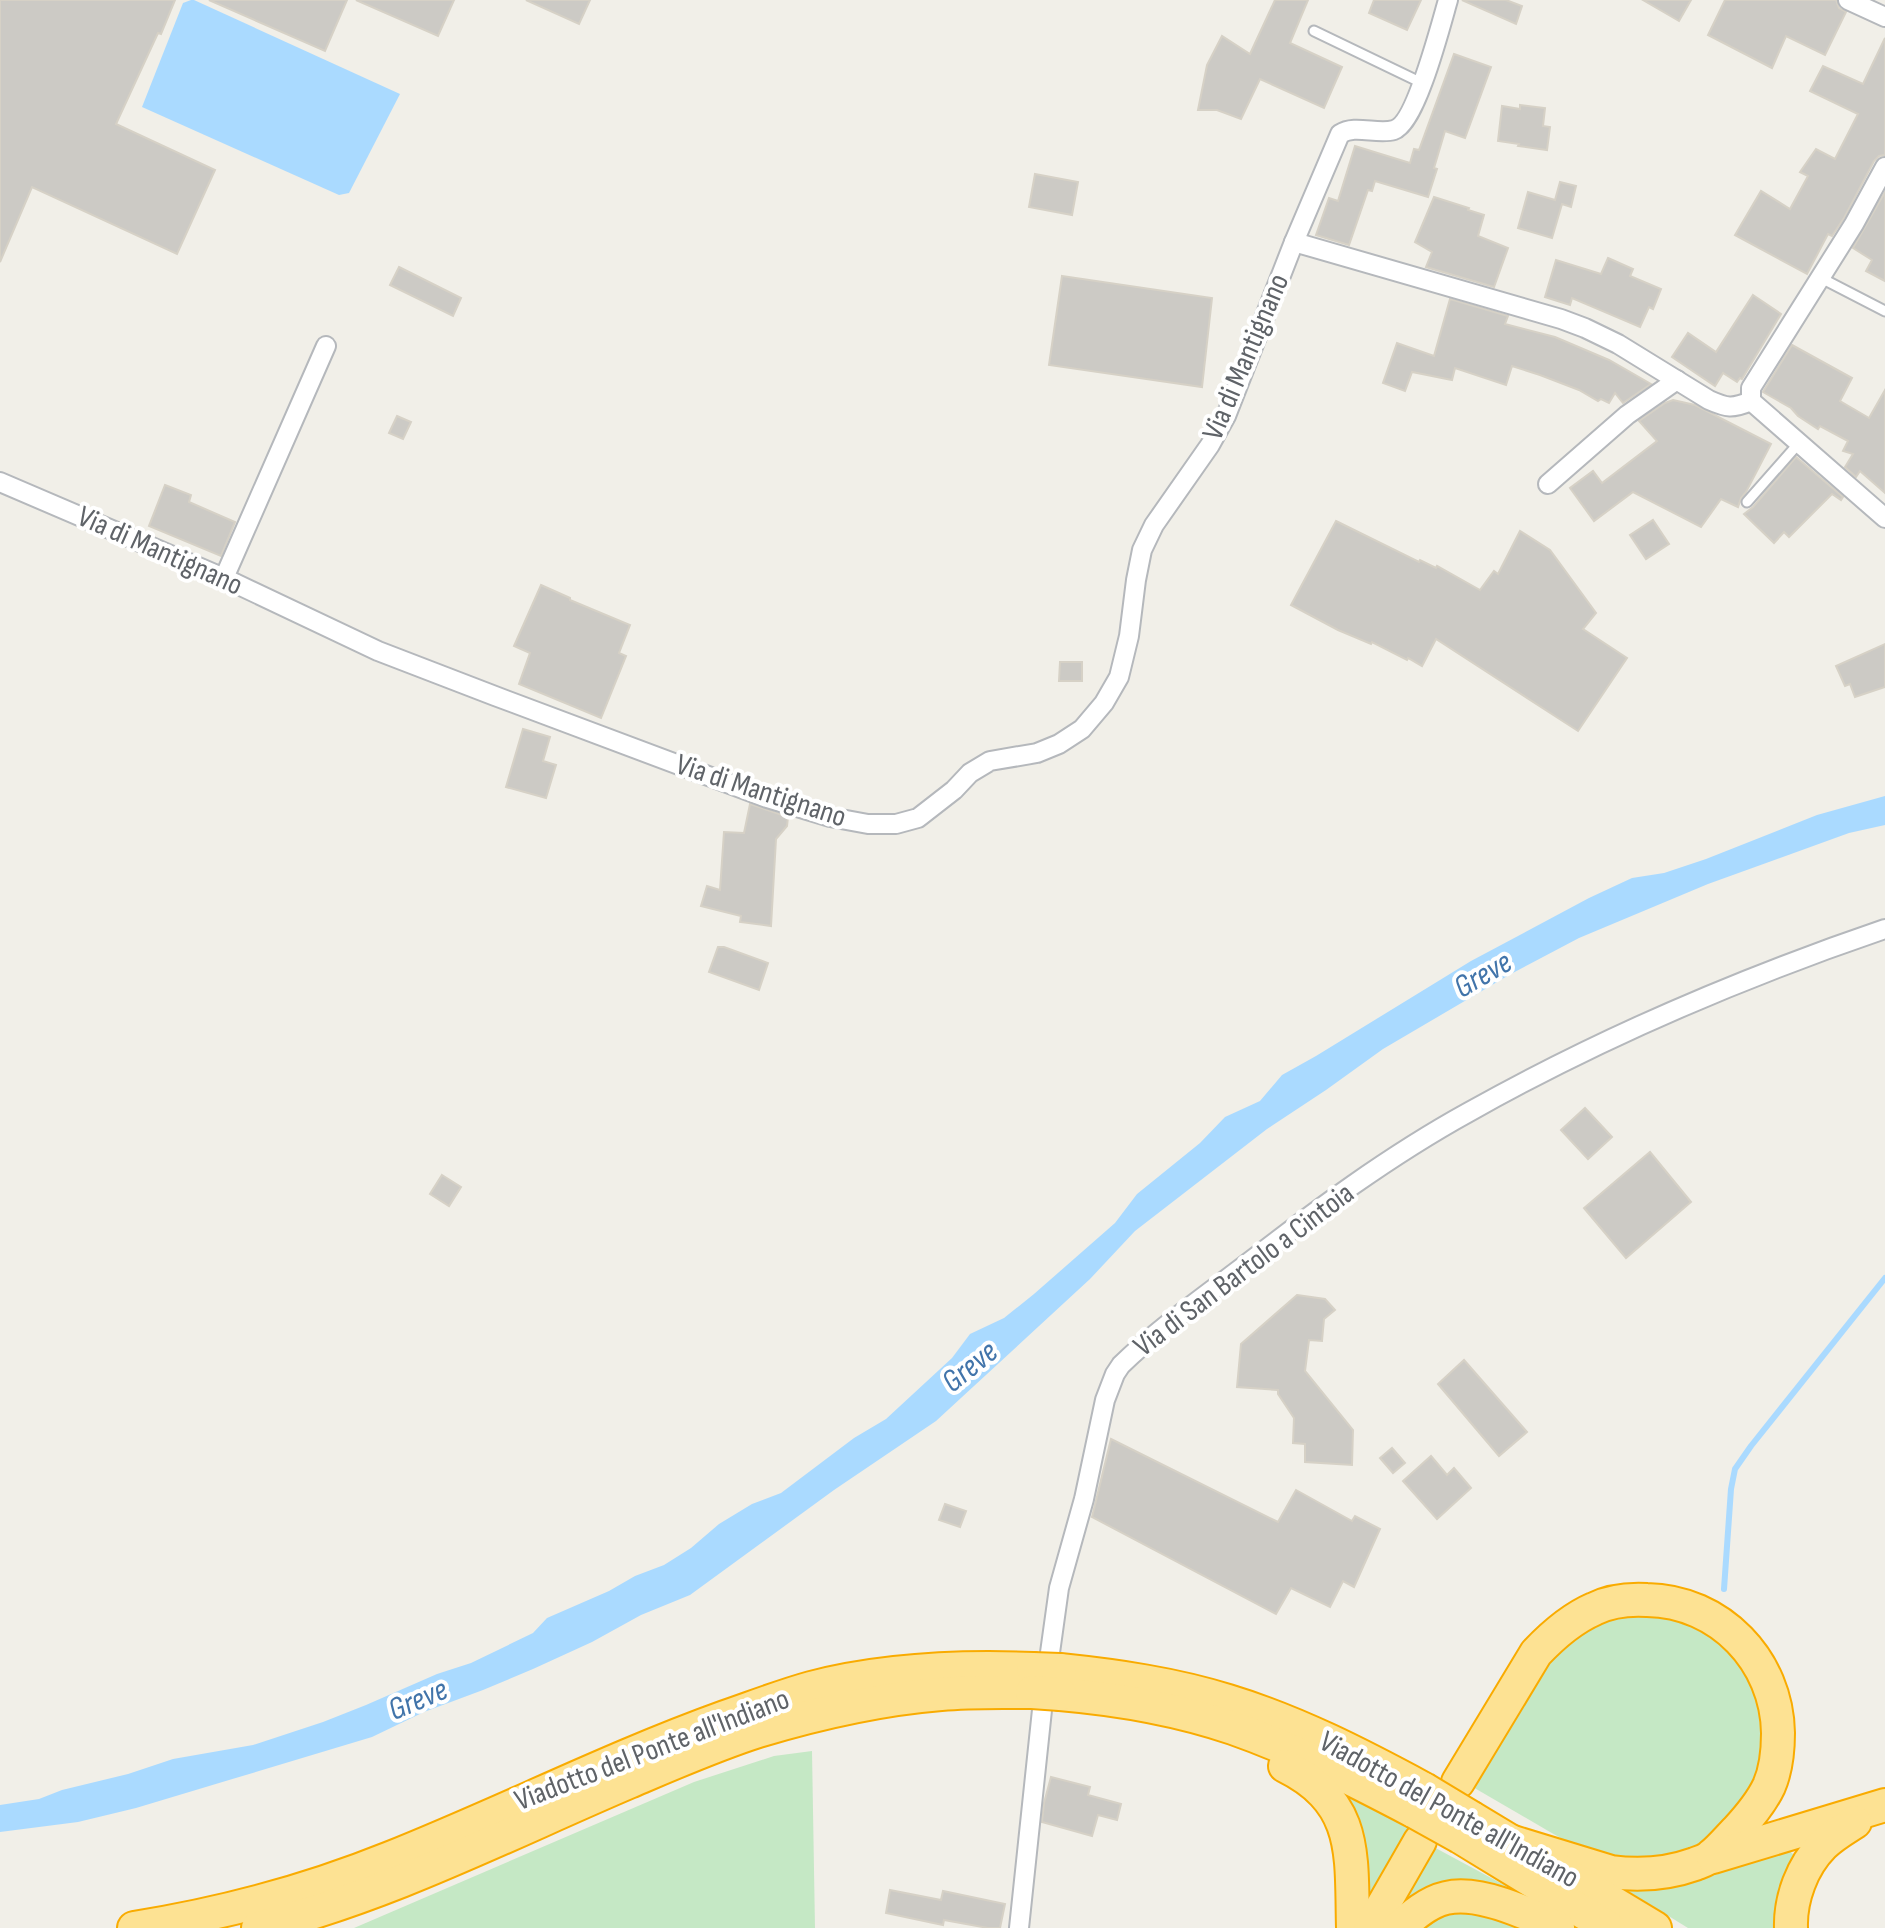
<svg xmlns="http://www.w3.org/2000/svg" width="1885" height="1928" font-family="'Sofia Sans Condensed',sans-serif">
<style>
.green{fill:#c5e8c5}
.water{fill:#aadaff}
.lines{fill:none;stroke-linecap:round;stroke-linejoin:round}
.stream{stroke:#aadaff;stroke-width:6}
.building{fill:#cccac5;stroke:#d6d1c6;stroke-width:2}
.lane-casing{stroke:#b5b8bc;stroke-width:13}
.street-casing{stroke:#b5b8bc;stroke-width:22}
.highway-casing{stroke:#f9ab00;stroke-width:36}
.lane{stroke:#fff;stroke-width:9}
.street{stroke:#fff;stroke-width:18}
.highway{stroke:#fde293;stroke-width:32}
.highway-bridge-casing{stroke:#f9ab00;stroke-width:36;stroke-linecap:butt}
.highway-bridge{stroke:#fde293;stroke-width:32}
.labels{text-anchor:middle;dominant-baseline:central;stroke-width:8;stroke-linejoin:round;paint-order:stroke}
.street-label{font-size:30px;fill:#5f6368;stroke:#fff}
.water-label{font-size:32px;font-style:italic;fill:#4174aa;stroke:#fff}
</style>
<rect width="100%" height="100%" fill="#f1efe8"/>
<g class="green">
<polygon points="1652,1607 1723,1635 1758,1684 1766,1746 1756,1782 1737,1815 1696,1849 1644,1861 1621,1860 1584,1851 1550,1832 1471,1786 1543,1659 1569,1632"/>
<polygon points="812,1751 815,1928 354,1928 694,1782 774,1756"/>
<polygon points="1340,1789 1414,1832 1362,1922"/>
<polygon points="1430,1845 1567,1919 1500,1892 1381,1928"/>
<polygon points="1787,1849 1794,1855 1796,1865 1784,1928 1688,1928 1628,1891 1658,1889"/>
<polygon points="1479,1905 1537,1928 1416,1928 1435,1915"/>
</g>
<g class="water">
<polygon points="191,0 194,0 400,94 349,193 339,195 142,107 183,3"/>
<polygon points="1885,796 1885,825 1849,833 1708,884 1579,938 1509,975 1383,1049 1326,1090 1267,1129 1135,1231 1090,1279 936,1421 834,1490 690,1595 641,1615 592,1642 533,1669 483,1690 424,1712 372,1737 136,1808 78,1822 0,1832 0,1805 39,1799 62,1790 128,1774 173,1759 253,1745 323,1722 366,1705 437,1674 471,1663 533,1633 547,1618 609,1591 635,1576 664,1565 691,1548 719,1524 752,1504 781,1493 854,1438 886,1419 952,1358 970,1334 1004,1318 1034,1294 1115,1223 1137,1194 1200,1143 1225,1117 1260,1101 1282,1075 1316,1056 1471,961 1589,898 1632,878 1664,873 1706,859 1817,815"/>
</g>
<g class="lines">
<polyline class="stream" points="1724,1589 1731,1489 1735,1469 1751,1446 1885,1278"/>
</g>
<g class="building">
<polygon points="0,0 175,0 161,34 158,33 116,124 215,170 177,254 32,187 0,262"/>
<polygon points="209,0 347,0 325,51"/>
<polygon points="356,0 454,0 438,36"/>
<polygon points="526,0 590,0 579,24"/>
<polygon points="1275,0 1308,0 1290,43 1342,67 1324,108 1260,79 1241,119 1217,110 1198,110 1207,65 1222,36 1250,54"/>
<polygon points="1374,0 1421,0 1407,30 1369,13"/>
<polygon points="1462,0 1506,0 1522,6 1516,24"/>
<polygon points="1643,0 1691,0 1679,21"/>
<polygon points="1725,0 1836,0 1839,8 1846,12 1825,55 1786,36 1772,68 1708,35"/>
<polygon points="1885,38 1885,155 1879,156 1874,161 1844,218 1832,236 1828,234 1807,274 1735,235 1761,191 1790,209 1808,176 1800,172 1816,149 1835,159 1858,114 1810,91 1823,66 1863,84"/>
<polygon points="1454,54 1491,67 1465,138 1445,131 1434,168 1437,169 1428,197 1375,181 1372,191 1368,190 1349,245 1316,235 1329,198 1338,201 1355,146 1410,163 1414,149 1419,150"/>
<polygon points="1520,105 1545,108 1543,126 1550,127 1547,150 1518,146 1519,144 1498,141 1502,106 1520,109"/>
<polygon points="1035,174 1078,182 1072,215 1029,207"/>
<polygon points="1560,182 1576,186 1571,207 1562,204 1552,238 1518,228 1528,192 1555,200"/>
<polygon points="1885,192 1885,281 1866,271 1872,260 1853,248"/>
<polygon points="1434,197 1469,208 1468,210 1484,215 1478,236 1508,248 1494,287 1426,267 1432,252 1415,242"/>
<polygon points="1608,258 1633,269 1630,276 1661,289 1653,309 1649,307 1640,327 1572,298 1570,305 1545,297 1556,260 1601,274"/>
<polygon points="399,267 461,298 453,316 390,285"/>
<polygon points="1062,276 1212,298 1202,387 1049,365"/>
<polygon points="1753,295 1781,314 1742,379 1740,378 1737,382 1723,373 1715,386 1672,357 1688,333 1716,352"/>
<polygon points="1450,299 1508,316 1505,324 1555,337 1609,360 1651,384 1623,403 1615,393 1609,403 1601,399 1598,401 1579,390 1540,375 1512,366 1506,385 1455,368 1452,380 1412,372 1405,391 1383,383 1397,343 1434,356"/>
<polygon points="1792,345 1852,378 1840,401 1869,418 1885,390 1885,493 1860,471 1856,477 1845,467 1853,454 1843,451 1848,441 1820,426 1818,429 1798,416 1791,408 1763,392"/>
<polygon points="1673,400 1695,405 1771,444 1746,492 1741,498 1738,507 1721,499 1701,527 1633,492 1594,521 1570,488 1593,471 1602,483 1657,441 1639,421 1665,403"/>
<polygon points="397,416 411,422 403,439 389,433"/>
<polygon points="1796,457 1843,497 1841,500 1832,494 1789,537 1784,532 1774,543 1744,514 1753,507"/>
<polygon points="165,485 191,495 189,502 235,522 221,556 149,526"/>
<polygon points="1653,520 1669,544 1646,559 1630,535"/>
<polygon points="1336,521 1419,562 1420,560 1436,568 1437,566 1480,590 1494,571 1498,574 1520,531 1550,550 1596,613 1583,629 1627,658 1578,731 1436,639 1422,666 1408,658 1407,660 1372,642 1371,644 1338,630 1291,605"/>
<polygon points="541,585 570,598 570,600 630,625 619,653 626,656 601,718 519,684 530,653 514,646"/>
<polygon points="1885,644 1885,687 1855,697 1850,684 1845,686 1836,666"/>
<polygon points="1060,662 1082,662 1082,681 1059,681"/>
<polygon points="523,729 550,737 543,761 556,765 546,798 506,787"/>
<polygon points="750,804 788,817 787,826 776,839 771,926 740,922 741,916 701,906 707,886 720,890 724,832 744,833"/>
<polygon points="718,947 724,947 768,963 759,990 709,972"/>
<polygon points="1585,1108 1612,1137 1588,1159 1561,1130"/>
<polygon points="1650,1152 1691,1202 1626,1258 1584,1208"/>
<polygon points="442,1175 461,1187 449,1206 430,1194"/>
<polygon points="1297,1295 1325,1299 1335,1310 1324,1319 1322,1341 1309,1340 1305,1371 1353,1430 1352,1465 1305,1462 1305,1444 1293,1443 1294,1418 1278,1394 1278,1390 1237,1387 1241,1344"/>
<polygon points="1464,1360 1527,1432 1499,1456 1438,1384"/>
<polygon points="1111,1439 1278,1522 1296,1490 1352,1521 1355,1516 1380,1529 1354,1587 1343,1581 1330,1607 1291,1588 1276,1614 1092,1517"/>
<polygon points="1392,1448 1405,1463 1393,1473 1380,1458"/>
<polygon points="1431,1456 1447,1475 1454,1468 1471,1488 1437,1519 1403,1481"/>
<polygon points="945,1504 966,1511 960,1527 939,1520"/>
<polygon points="1051,1777 1090,1787 1088,1795 1121,1804 1117,1820 1098,1815 1092,1836 1042,1822 1044,1803"/>
<polygon points="890,1890 941,1900 943,1891 1005,1904 1000,1928 988,1928 944,1920 943,1925 886,1913"/>
</g>
<g class="lines">
<defs>
<g id="lane">
<polyline points="1314,31 1422,83"/>
<polyline points="1821,278 1885,311"/>
<polyline points="1747,502 1799,443"/>
</g>
<g id="street">
<polyline points="1848,0 1885,17"/>
<path d="M1294,242L1340,134C1355,124 1377,135 1394,130C1416,123 1441,24 1448,0"/>
<polyline points="1751,401 1751,388 1854,224 1885,167"/>
<polyline points="1751,401 1885,518"/>
<path d="M0,482L224,578L378,651L495,696L767,798L830,817L868,824H896L918,818L954,790L970,773L990,761L1037,753L1059,744L1082,729L1104,703L1119,677L1129,636L1136,580L1142,550L1154,525L1210,445L1226,416L1294,242L1561,319L1585,328L1618,344L1709,400C1727,408 1732,409 1751,401"/>
<polyline points="1548,484 1627,415 1677,380"/>
<polyline points="224,578 326,346"/>
<path d="M1019,1928L1042,1710L1059,1588L1084,1499L1105,1400L1115,1374L1121,1365C1158,1329 1202,1298 1244,1266C1315,1211 1389,1156 1469,1112C1599,1039 1744,977 1885,929"/>
</g>
<g id="highway">
<path d="M1060,1670C1117,1676 1174,1684 1228,1701C1297,1722 1361,1755 1424,1789"/>
<path d="M1060,1694C1118,1699 1177,1709 1233,1728C1296,1750 1356,1781 1415,1812"/>
<path d="M1285,1766C1359,1803 1351,1855 1353,1928"/>
<path d="M1458,1782L1536,1653C1553,1635 1571,1619 1594,1609C1610,1601 1629,1599 1647,1600C1720,1601 1777,1661 1778,1733C1778,1751 1776,1770 1769,1786C1761,1803 1749,1817 1737,1830C1728,1839 1720,1849 1711,1856C1707,1860 1700,1862 1695,1864C1667,1874 1640,1876 1611,1872L1513,1842"/>
<polyline points="1472,1818 1655,1928"/>
<polyline points="1460,1837 1609,1928"/>
<polyline points="1713,1857 1885,1805"/>
<path d="M134,1928C222,1914 308,1891 390,1858C503,1813 611,1758 725,1717C754,1707 782,1696 811,1688C884,1669 959,1666 1033,1669"/>
<path d="M258,1928C387,1896 507,1834 629,1782C671,1764 714,1745 758,1731C818,1713 879,1699 941,1694C972,1691 1002,1692 1032,1692"/>
<polyline points="1370,1928 1420,1841"/>
<path d="M1399,1928C1412,1916 1428,1902 1446,1898C1479,1890 1528,1913 1558,1928"/>
<path d="M1791,1928C1790,1899 1802,1866 1823,1845C1832,1836 1844,1829 1855,1822"/>
</g>
</defs>
<use href="#lane" class="lane-casing"/>
<use href="#street" class="street-casing"/>
<use href="#highway" class="highway-casing"/>
<use href="#lane" class="lane"/>
<use href="#street" class="street"/>
<use href="#highway" class="highway"/>
<defs>
<g id="highway-bridge">
<polyline points="1033,1669 1060,1670"/>
<polyline points="1032,1692 1060,1694"/>
<polyline points="1424,1789 1472,1818"/>
<polyline points="1415,1812 1460,1837"/>
</g>
</defs>
<use href="#highway-bridge" class="highway-bridge-casing"/>
<use href="#highway-bridge" class="highway-bridge"/>
</g>
<g class="labels">
<g class="street-label">
<text transform="translate(1246 357) rotate(-67)">Via di Mantignano</text>
<text transform="translate(160 551) rotate(24)">Via di Mantignano</text>
<text transform="translate(761 791) rotate(18)">Via di Mantignano</text>
<text transform="translate(1244 1270) rotate(-37)">Via di San Bartolo a Cintoia</text>
<text transform="translate(652 1750) rotate(-21)">Viadotto del Ponte all'Indiano</text>
<text transform="translate(1449 1810) rotate(29)">Viadotto del Ponte all'Indiano</text>
</g>
<g class="water-label">
<text transform="translate(1483 975) rotate(-30)">Greve</text>
<text transform="translate(970 1367) rotate(-39)">Greve</text>
<text transform="translate(418 1700) rotate(-23)">Greve</text>
</g>
</g>
</svg>
